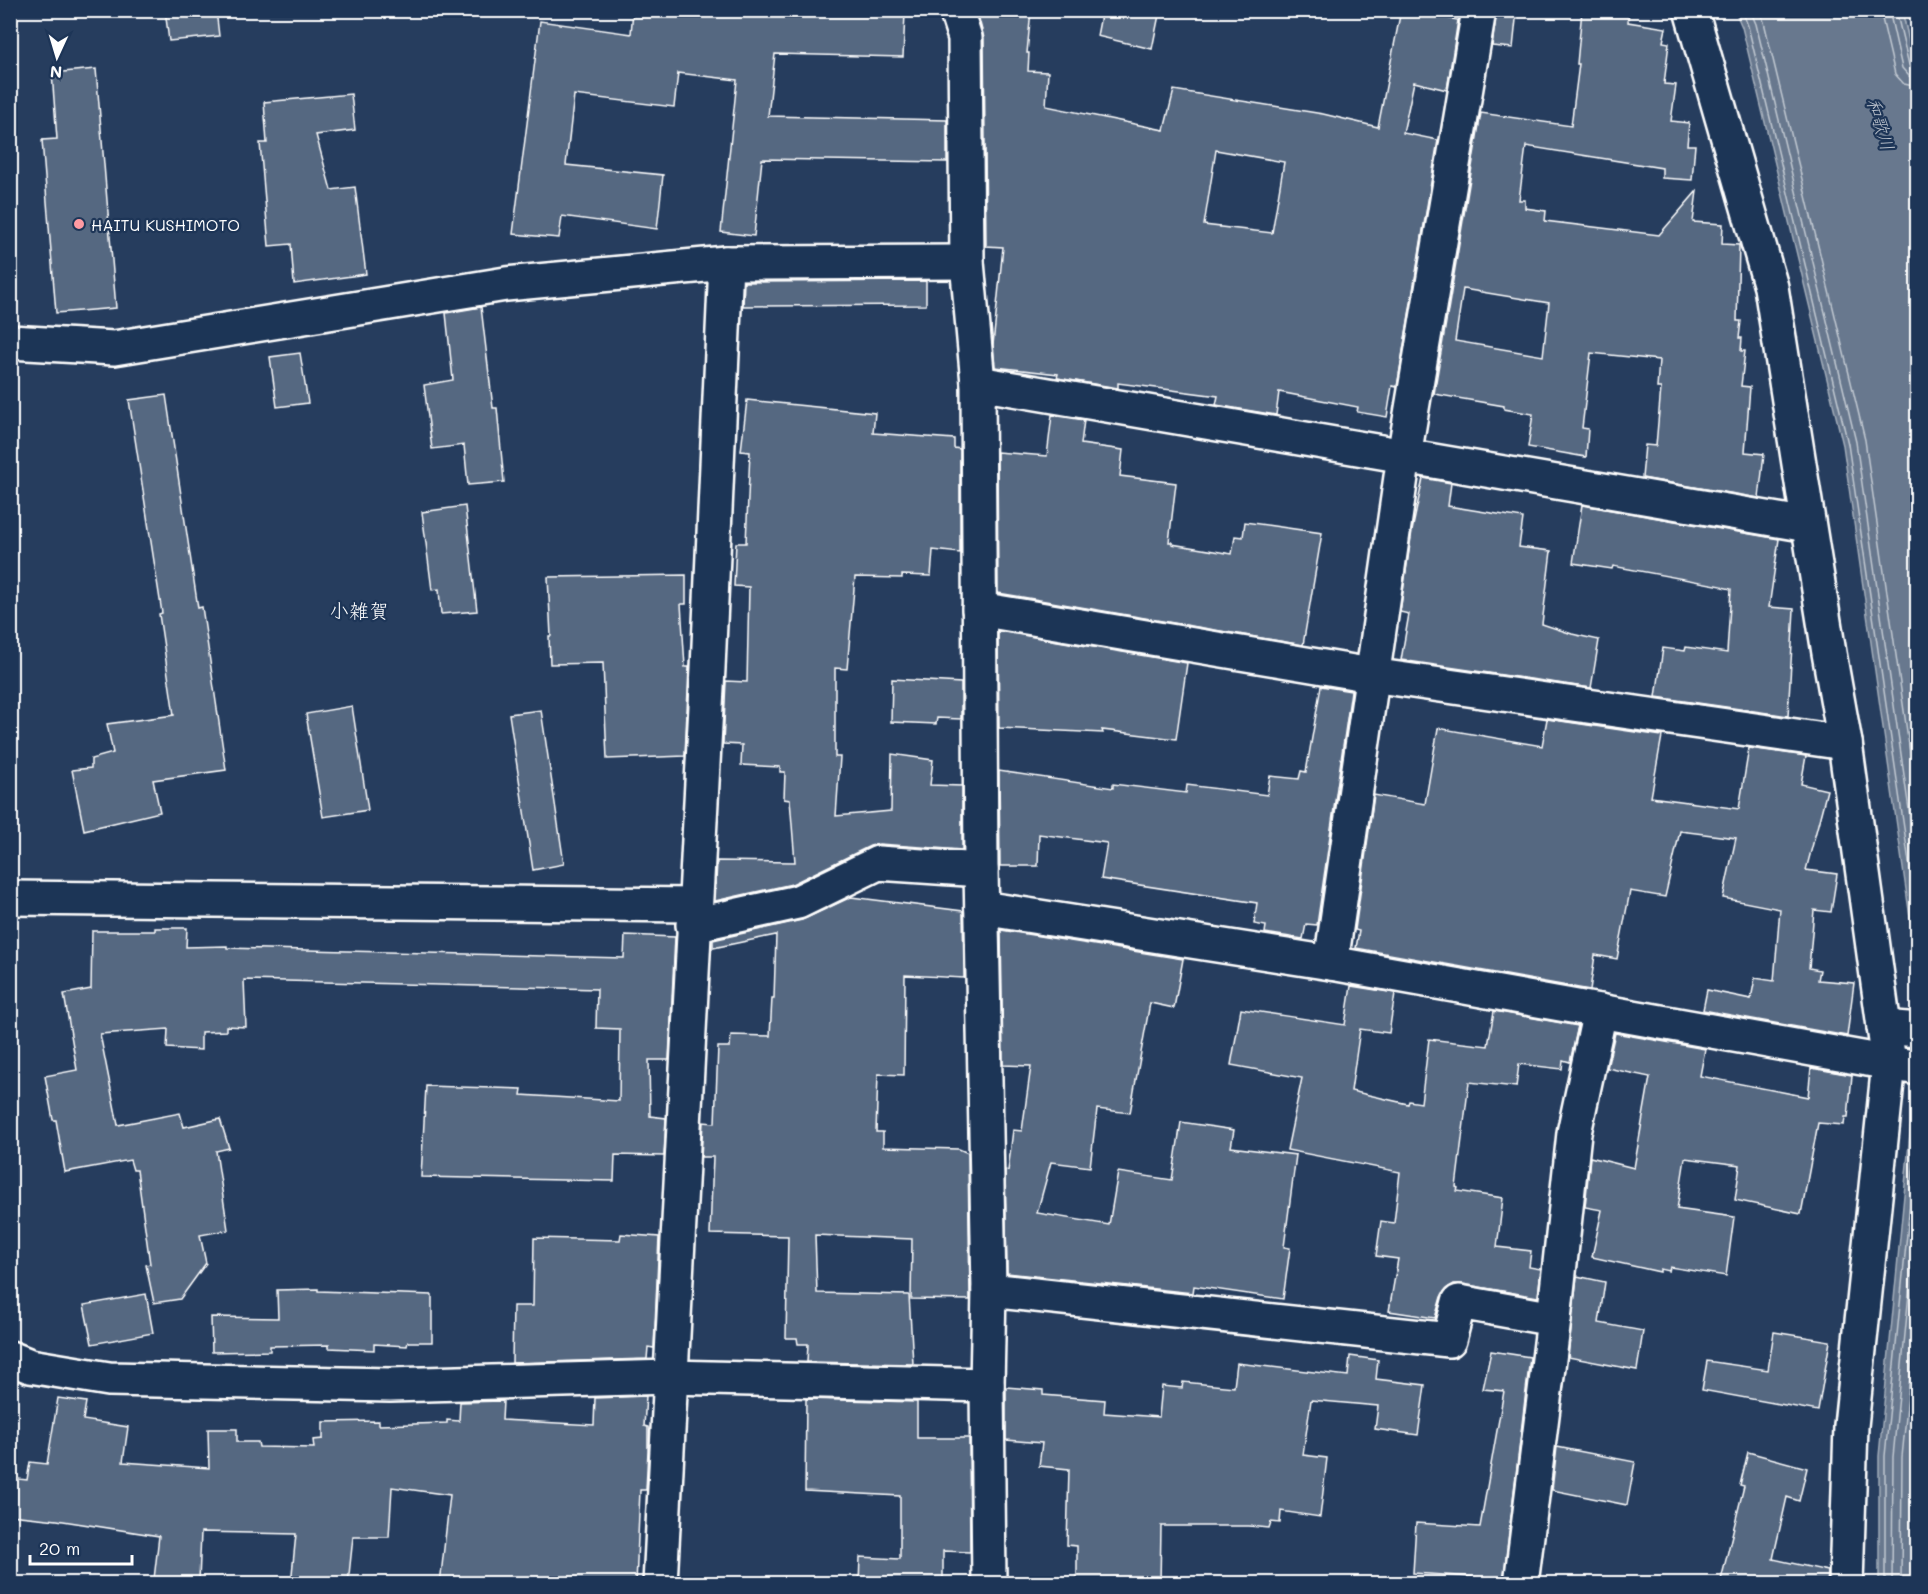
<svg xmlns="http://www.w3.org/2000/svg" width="1928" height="1594" font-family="Mali,'Klee One',sans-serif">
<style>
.green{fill:#425672;stroke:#a0aab8;stroke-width:1.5}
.water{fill:#67788e;stroke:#a4aebb;stroke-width:1.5}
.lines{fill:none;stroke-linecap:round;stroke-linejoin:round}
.shore{stroke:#c2c9d2;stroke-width:1.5}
.building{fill:#556781;stroke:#fff;stroke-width:1.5;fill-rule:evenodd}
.street-casing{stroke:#fff;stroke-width:38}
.street{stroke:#1d3557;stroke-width:33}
.poi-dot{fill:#ff9aa2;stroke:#1d3557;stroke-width:2}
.labels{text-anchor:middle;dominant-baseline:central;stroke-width:4.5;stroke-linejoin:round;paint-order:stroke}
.poi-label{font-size:16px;fill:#fff;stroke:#1d3557;text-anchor:start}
.water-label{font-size:18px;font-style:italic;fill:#bbc2cc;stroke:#1d3557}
.quarter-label{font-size:20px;fill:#fff;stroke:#1d3557}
</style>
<rect width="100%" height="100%" fill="#263d5e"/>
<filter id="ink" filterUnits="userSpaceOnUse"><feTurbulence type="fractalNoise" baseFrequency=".0167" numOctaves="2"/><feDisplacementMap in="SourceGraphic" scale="12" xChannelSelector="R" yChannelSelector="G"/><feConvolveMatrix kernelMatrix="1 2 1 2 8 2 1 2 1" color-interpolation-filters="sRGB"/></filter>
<g filter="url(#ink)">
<polygon class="green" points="1902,11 1917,11 1917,75"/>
<g class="water">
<polygon points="1735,11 1902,11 1917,75 1917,967 1843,445 1742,27"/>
<polygon points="1917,1060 1917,1583 1879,1584 1879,1456"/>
</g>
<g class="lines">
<g class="shore">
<polyline points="1742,10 1748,26 1848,444 1918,924"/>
<polyline points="1750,10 1756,24 1856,442 1918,872"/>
<polyline points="1760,10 1764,22 1865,440 1918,808"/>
<polyline points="1880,10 1895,74 1904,84 1918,87"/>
<polyline points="1889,10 1902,68 1909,76 1918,78"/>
<polyline points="1896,10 1909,65 1912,69 1918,70"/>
<polyline points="1885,1584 1885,1456 1918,1123"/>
<polyline points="1892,1584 1893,1457 1918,1201"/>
<polyline points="1901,1584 1902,1457 1918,1296"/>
</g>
</g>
<g class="building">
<polygon points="165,10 216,10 219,36 169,41"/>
<polygon points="633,10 853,10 905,13 903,57 775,54 768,116 947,120 947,162 762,159 754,236 721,232 737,80 678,73 674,107 574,95 566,165 663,175 657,229 562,216 559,238 513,234 540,21 631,34"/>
<path d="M979,10H1031L1027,53H1029L1028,71L1048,72L1046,106L1164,130L1174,90L1323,114L1378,127L1401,10L1458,20L1447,90L1414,82L1403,133L1438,140L1397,387L1392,386L1387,417L1357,412L1358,407L1279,392L1276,415L1216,405L1218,396L1118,383V388L1057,378L1058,374L995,367L993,345L1003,247L986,246L984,38L979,19ZM1216,150L1284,162L1272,233L1204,225Z"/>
<polygon points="1102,10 1160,10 1152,49 1097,36"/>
<polygon points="1497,10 1517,10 1513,48 1492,46"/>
<path d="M1582,10H1629L1628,22L1666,28L1663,42L1669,43L1664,84L1676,85L1671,121L1689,123L1687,145H1695L1692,180L1662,178V168L1526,146L1519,200H1525V208L1546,211L1545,221L1659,235L1697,191L1693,222L1723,224L1722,244L1739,245L1737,321H1741L1739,338H1742L1741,351H1745L1741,386L1750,387L1745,452L1764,454L1759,498L1642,478L1645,445L1656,446L1661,388H1657L1659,360L1591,353L1582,428L1588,429L1586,457L1528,447L1533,414L1504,409V406L1434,394L1481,113L1571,126L1579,64H1577ZM1463,289L1549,303L1543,356L1455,341Z"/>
<polygon points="96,69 116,308 56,313 42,140 57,139 52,73"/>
<polygon points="351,94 355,130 316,135 331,190 355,187 366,274 294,284 291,244 269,246 260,143 267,143 264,102"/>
<polygon points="926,281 926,305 743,306 744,282"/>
<polygon points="481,307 493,408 497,408 504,482 468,485 464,445 432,449 424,385 453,380 446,313"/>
<polygon points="300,353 308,403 277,407 270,357"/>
<polygon points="166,395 198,608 202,607 226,770 153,780 160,812 84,830 72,770 91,768 91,759 113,753 107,724 174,715 159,614 162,613 129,400"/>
<polygon points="747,400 875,413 873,433 954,439 954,448 960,449 960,553 933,550 931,576 902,575 902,578 855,577 847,669 835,668 835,757 840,757 836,816 891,811 892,754 933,760 930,785 962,786 962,850 879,844 870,846 792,884 715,901 717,861 795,862 790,800 784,799 785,772 780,772 780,767 741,765 742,745 723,744 726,681 747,682 749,587 734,586 736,543 746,543 750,452 741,451"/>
<polygon points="1052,415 1084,420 1081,444 1123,450 1120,476 1176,483 1169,542 1172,542 1172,544 1232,554 1235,536 1243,537 1245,522 1322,533 1303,645 998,593 997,452 1047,456"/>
<polygon points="1423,478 1451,483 1448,506 1523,518 1519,547 1551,551 1542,624 1572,634 1599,640 1591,688 1401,660 1409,614 1400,612 1412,531"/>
<polygon points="1582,505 1779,539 1769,607 1794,609 1788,716 1656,697 1663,648 1685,651 1686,647 1727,653 1731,589 1722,587 1722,586 1613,566 1612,569 1573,563"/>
<polygon points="465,506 477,611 441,614 439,589 432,590 422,512"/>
<polygon points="686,575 686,604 681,604 685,667 689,667 685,756 607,759 603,663 550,664 549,636 551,636 548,577"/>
<polygon points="998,631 1187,663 1176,739 1102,730 1103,733 999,728"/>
<polygon points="892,679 961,683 961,719 937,718 936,724 891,722"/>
<polygon points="1321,686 1351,691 1317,925 1306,924 1303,939 1265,933 1266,926 1254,924 1257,903 1101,879 1107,843 1039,834 1038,866 1000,866 999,771 1113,788 1113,784 1186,793 1187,785 1267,795 1270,776 1299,779 1301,771 1306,772"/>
<polygon points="352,706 368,810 323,817 306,714"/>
<polygon points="541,710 564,864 533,870 509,714"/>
<polygon points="1547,719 1662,736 1651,797 1739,809 1749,748 1806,756 1801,784 1827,790 1806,870 1837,874 1831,912 1814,910 1809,968 1820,970 1818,980 1854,983 1847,1036 1703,1010 1707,990 1751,999 1755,978 1774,981 1780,909 1723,898 1736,838 1680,831 1665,897 1630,891 1617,959 1595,955 1590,990 1356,948 1359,931 1355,930 1374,795 1425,804 1438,728 1542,746"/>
<polygon points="851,897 963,911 964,978 905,975 904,1075 878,1074 876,1132 883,1132 883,1147 959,1149 968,1153 970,1300 911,1299 912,1239 815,1235 817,1293 909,1295 913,1364 807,1362 808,1344 798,1344 797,1338 786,1338 788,1236 710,1234 713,1157 701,1157 703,1122 715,1123 718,1047 730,1047 731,1035 770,1036 772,998 774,998 776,935 713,948 713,940 802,920"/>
<polygon points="155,928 187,928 186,947 227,946 227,948 624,958 625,935 675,937 669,1060 649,1060 650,1116 666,1118 664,1156 615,1155 614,1181 421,1177 426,1086 522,1089 521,1095 619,1101 620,1029 596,1028 597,989 244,980 246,1027 226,1026 226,1031 201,1032 201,1050 167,1048 168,1029 100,1034 118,1125 180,1113 184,1127 220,1119 229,1148 216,1151 228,1230 200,1235 206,1263 180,1299 154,1303 146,1265 150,1264 137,1170 133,1170 130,1160 65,1172 56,1120 53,1120 45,1076 77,1070 64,994 91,989 92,931 155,931"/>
<polygon points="1001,930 1183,959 1174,1008 1150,1003 1130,1113 1097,1109 1090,1167 1051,1162 1037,1213 1109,1225 1118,1172 1172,1180 1181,1122 1234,1130 1231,1147 1296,1155 1284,1247 1290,1248 1283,1299 1194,1286 1193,1293 1007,1273 1005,1170 1008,1171 1013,1130 1022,1131 1031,1066 1003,1065"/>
<polygon points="1351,986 1395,993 1389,1033 1360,1029 1351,1091 1408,1104 1409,1101 1421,1103 1429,1039 1488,1046 1494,1011 1578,1026 1570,1062 1563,1060 1562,1069 1519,1064 1516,1087 1469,1082 1456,1187 1458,1188 1457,1191 1503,1198 1497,1247 1531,1251 1529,1267 1541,1269 1538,1297 1462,1284 1454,1284 1446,1289 1441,1297 1435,1318 1389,1311 1398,1259 1376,1256 1381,1221 1394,1223 1400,1172 1287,1150 1302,1078 1231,1065 1241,1009 1345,1025"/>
<polygon points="1615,1033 1705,1049 1700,1076 1808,1097 1811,1068 1852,1075 1848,1117 1845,1117 1844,1125 1818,1123 1801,1214 1735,1200 1740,1165 1685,1158 1677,1209 1734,1217 1726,1276 1670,1267 1669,1271 1660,1269 1660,1272 1592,1257 1602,1210 1585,1207 1590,1157 1634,1168 1650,1077 1607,1068"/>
<polygon points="621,1234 659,1237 654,1348 648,1347 647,1359 512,1363 513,1306 533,1306 534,1238 620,1240"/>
<polygon points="1577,1276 1605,1282 1599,1323 1643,1331 1637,1370 1568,1357"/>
<polygon points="318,1289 318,1291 432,1295 432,1342 408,1342 407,1346 374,1344 374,1350 329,1348 329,1345 270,1346 270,1351 212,1352 211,1317 278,1318 277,1290"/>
<polygon points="146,1294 153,1333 92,1344 84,1305"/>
<polygon points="1774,1332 1830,1341 1818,1411 1702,1390 1707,1361 1768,1370"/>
<polygon points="1491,1351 1530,1357 1503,1584 1471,1584 1472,1577 1413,1573 1416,1523 1480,1527 1504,1391 1483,1389"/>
<polygon points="1350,1356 1378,1360 1376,1379 1425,1385 1418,1435 1375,1429 1378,1406 1311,1400 1303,1455 1327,1458 1320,1517 1281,1511 1280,1523 1271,1522 1269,1528 1249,1526 1161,1526 1160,1584 1077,1584 1077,1546 1067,1545 1069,1469 1039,1466 1042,1443 1006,1440 1006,1387 1043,1390 1043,1395 1105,1400 1104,1413 1159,1417 1162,1386 1182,1388 1183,1382 1234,1387 1237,1363 1348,1376"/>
<polygon points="646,1396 644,1426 648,1427 648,1450 646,1490 640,1490 636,1584 440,1584 450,1495 392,1487 389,1537 353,1537 348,1584 291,1584 296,1534 201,1532 199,1581 154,1579 159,1536 57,1520 10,1515 10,1478 27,1480 30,1462 47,1464 58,1398 86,1402 83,1420 128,1427 123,1462 209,1468 208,1429 237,1429 237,1442 258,1442 259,1447 314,1448 313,1440 323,1439 323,1422 379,1421 379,1425 447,1423 447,1420 459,1421 460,1402 503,1401 502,1420 594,1425 595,1398"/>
<polygon points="806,1399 917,1402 917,1438 969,1438 970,1552 943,1551 943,1584 859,1584 860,1557 900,1559 900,1496 805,1491"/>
<polygon points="1557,1447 1635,1462 1627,1505 1552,1490"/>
<polygon points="1748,1452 1807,1468 1799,1501 1787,1497 1773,1559 1828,1571 1827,1584 1720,1584 1744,1486 1740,1485"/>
</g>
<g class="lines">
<defs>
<g id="street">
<polyline points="956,10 965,38 967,262 978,383 981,870 989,1290 987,1385 989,1584"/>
<polyline points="1691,10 1771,287 1829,653 1845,743 1889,1063 1851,1426 1846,1584"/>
<polyline points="10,342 114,348 506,284 726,263 967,262"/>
<polyline points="978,383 1808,525"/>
<polyline points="979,609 1371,675 1845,743"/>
<polyline points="10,898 694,905"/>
<polyline points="982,908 1331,963 1918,1068"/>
<polyline points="693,925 798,902 878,863 981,870"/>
<polyline points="1331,963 1404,456 1479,10"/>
<polyline points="1884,1027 1918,1030"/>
<polyline points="989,1290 1449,1340 1459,1302 1554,1319"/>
<polyline points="10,1358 30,1366 109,1379 390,1385 670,1377 987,1385"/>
<polyline points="660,1584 708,668 726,263"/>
<polyline points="1521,1584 1554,1319 1574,1133 1600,1011"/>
</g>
</defs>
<use href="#street" class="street-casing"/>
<use href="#street" class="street"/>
</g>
</g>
<circle class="poi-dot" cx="79" cy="224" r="6"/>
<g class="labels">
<g class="poi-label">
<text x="91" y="224">HAITU KUSHIMOTO</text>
</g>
<g class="water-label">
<text transform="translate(1881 124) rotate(73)">和歌川</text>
</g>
<g class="quarter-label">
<text x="359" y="610">小雑賀</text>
</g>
</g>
<rect width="1928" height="1594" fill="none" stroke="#1d3557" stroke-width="36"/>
<rect x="18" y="18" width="1892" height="1558" fill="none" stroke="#fff" stroke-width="2" filter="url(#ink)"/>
<g transform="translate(57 57) rotate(184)" stroke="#1d3557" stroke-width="4.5" paint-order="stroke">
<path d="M0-4.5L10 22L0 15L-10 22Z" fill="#ffffff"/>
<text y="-9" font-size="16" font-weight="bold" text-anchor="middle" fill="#ffffff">N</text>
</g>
<path d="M30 1555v9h102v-9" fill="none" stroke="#ffffff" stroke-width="3"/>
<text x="39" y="1555" font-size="18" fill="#ffffff" stroke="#1d3557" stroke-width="4.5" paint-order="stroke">20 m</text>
</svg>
